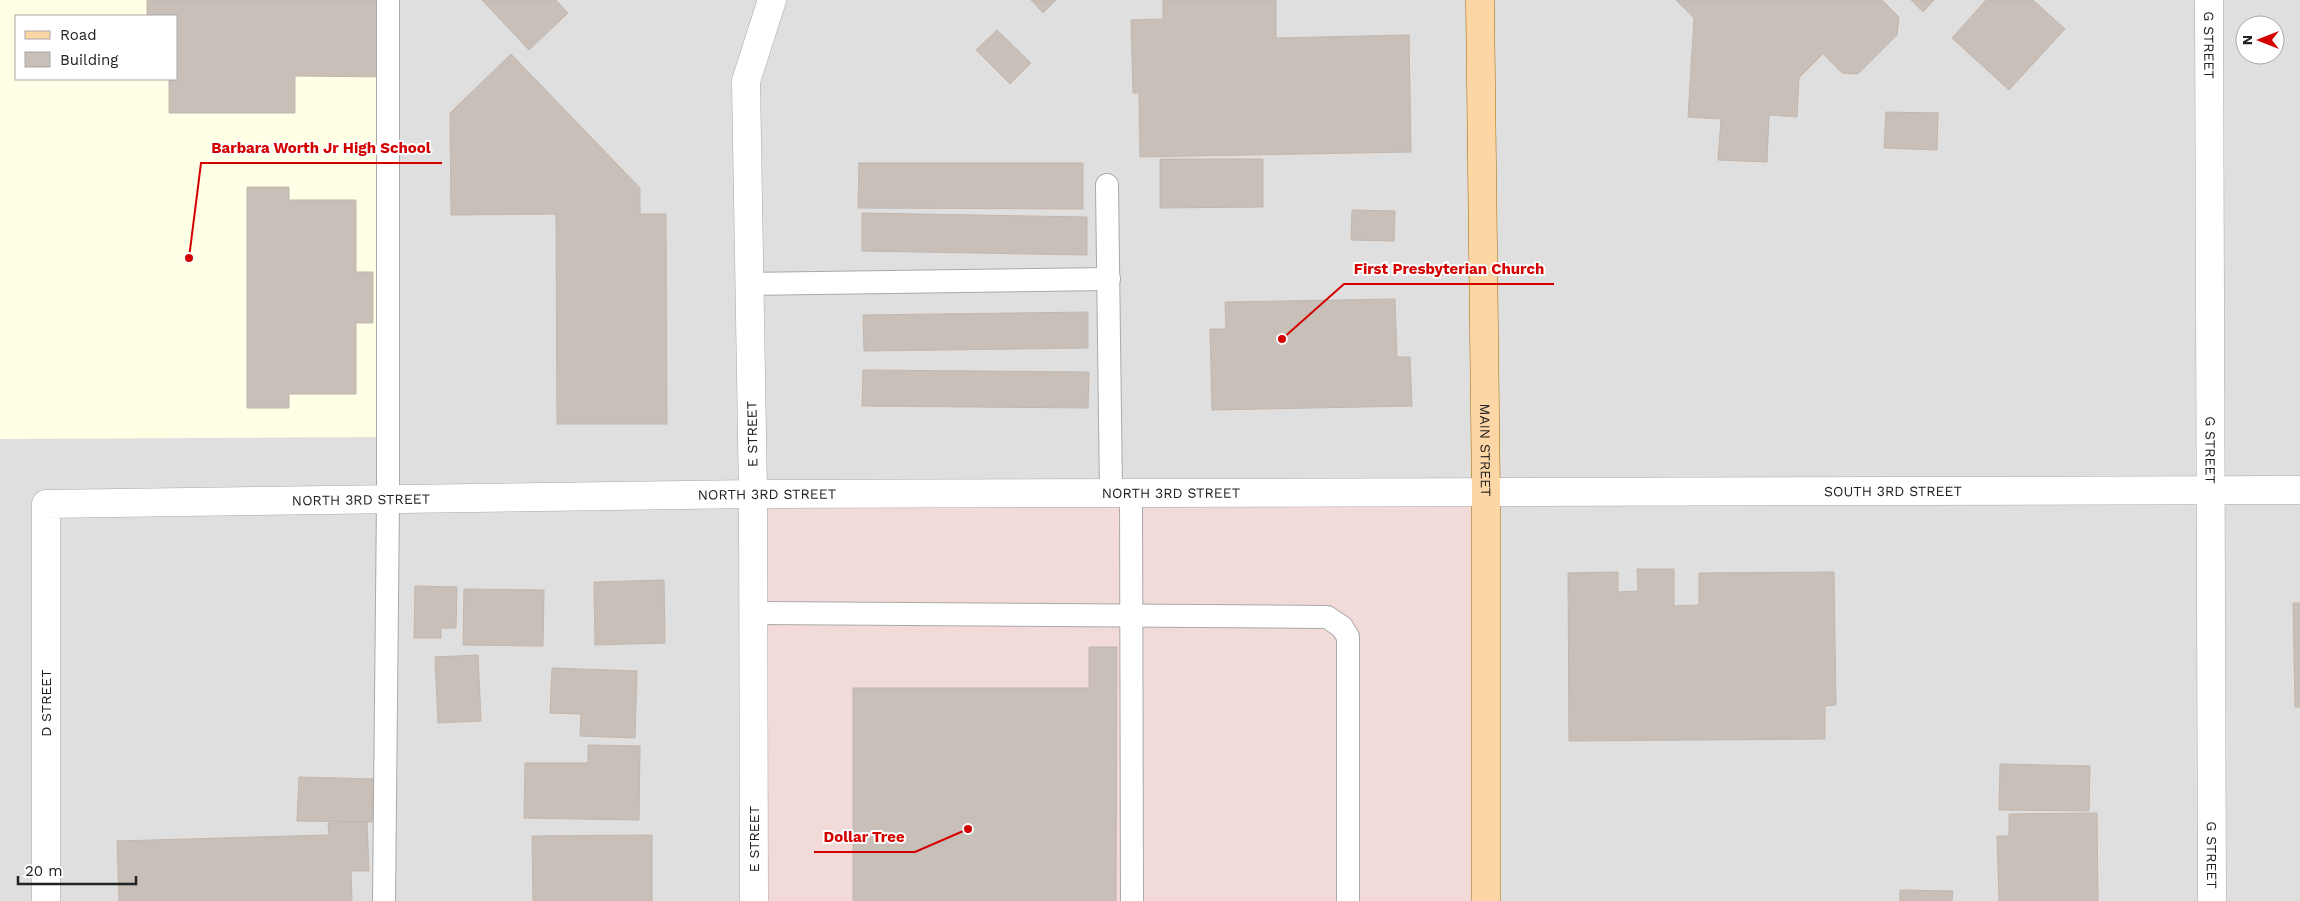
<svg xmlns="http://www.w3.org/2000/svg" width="2300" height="901" font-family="'Work Sans',sans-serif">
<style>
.residential{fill:#e0dfdf;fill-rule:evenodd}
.commercial{fill:#f2dad9}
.education{fill:#ffffe5;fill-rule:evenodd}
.building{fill:#c7bfb8;stroke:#c4b6ab}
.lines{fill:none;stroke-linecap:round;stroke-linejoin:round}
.lane-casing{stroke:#a9a9a9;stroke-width:24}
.street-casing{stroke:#a9a9a9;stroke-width:29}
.primary-casing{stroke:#a06b00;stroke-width:29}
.lane{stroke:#fff;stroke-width:22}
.street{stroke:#fff;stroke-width:28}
.primary{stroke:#fcd6a4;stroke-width:28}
.labels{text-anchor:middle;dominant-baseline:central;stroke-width:4;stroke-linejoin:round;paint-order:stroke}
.street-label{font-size:14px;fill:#222;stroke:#fff}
.leader{fill:none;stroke:#d40000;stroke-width:2}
.callout-dot{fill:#d40000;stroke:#fff;stroke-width:2}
.callout-label{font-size:15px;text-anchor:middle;font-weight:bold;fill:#d40000;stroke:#fff;stroke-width:4;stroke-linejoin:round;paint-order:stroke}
</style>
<rect width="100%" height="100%" fill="#f2efe9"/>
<path class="residential" d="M0,0H2300V901H0ZM16,16H176V79H16ZM2245,25H2275V55H2245Z"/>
<polygon class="commercial" points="753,494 1486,494 1486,901 754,901"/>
<path class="education" d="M0,0H379L378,437L0,439ZM16,16H176V79H16Z"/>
<g class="building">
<polygon points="147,0 390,0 389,77 295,76 295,113 169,113 169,79 176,79 176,16 147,16"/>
<polygon points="482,0 556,0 568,13 529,50"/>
<polygon points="1031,0 1056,0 1043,13"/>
<polygon points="1163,0 1276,0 1276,38 1409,35 1411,152 1140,157 1139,93 1133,93 1131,20 1163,19"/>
<polygon points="1676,0 1882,0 1899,17 1897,35 1858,74 1842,73 1823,54 1799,78 1797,117 1769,115 1767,162 1718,160 1721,119 1688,117 1694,18"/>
<polygon points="1911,0 1934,0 1923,12"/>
<polygon points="1986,0 2033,0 2065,29 2009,90 1952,38"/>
<polygon points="997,30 1031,63 1010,84 976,50"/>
<polygon points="511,54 640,188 640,214 666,214 667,424 557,424 556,214 451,215 450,113"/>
<polygon points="1886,112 1938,113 1937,150 1884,148"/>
<polygon points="1160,159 1263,159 1263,207 1160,208"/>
<polygon points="859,163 1083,163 1083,209 858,208"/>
<polygon points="247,187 289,187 289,200 356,200 356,272 373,272 373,323 356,323 356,394 289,394 289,408 247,408"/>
<polygon points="1352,210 1395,211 1394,241 1351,240"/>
<polygon points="862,213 1087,217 1087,255 862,251"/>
<polygon points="1395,299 1397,357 1410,357 1412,406 1212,410 1210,329 1226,329 1225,302"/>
<polygon points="1088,312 1088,348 864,351 863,315"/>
<polygon points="863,370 1089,372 1088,408 862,406"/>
<polygon points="1637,569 1674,569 1674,606 1699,605 1699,573 1834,572 1836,705 1825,706 1825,739 1569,741 1568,573 1618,572 1618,592 1638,591"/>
<polygon points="664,580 665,643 595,645 594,582"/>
<polygon points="415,586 457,587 456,628 441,628 441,638 414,638"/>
<polygon points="464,589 544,590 543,646 463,645"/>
<polygon points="2293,603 2300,603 2300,707 2295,707"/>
<polygon points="1089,647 1117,647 1116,901 853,901 853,688 1089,688"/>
<polygon points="478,655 481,721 438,723 435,657"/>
<polygon points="552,668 637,671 635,738 580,736 581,714 550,713"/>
<polygon points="588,745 640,746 639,820 524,818 525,763 588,763"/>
<polygon points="2000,764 2090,766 2089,811 1999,810"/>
<polygon points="299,777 373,779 372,822 297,821"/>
<polygon points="2097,813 2098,901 1999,901 1997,836 2009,836 2009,814"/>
<polygon points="367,822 369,871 351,871 352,901 119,901 117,841 329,835 328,823"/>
<polygon points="652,835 652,901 533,901 532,836"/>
<polygon points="1900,890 1953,891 1952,901 1900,901"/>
</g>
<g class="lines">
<defs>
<g id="lane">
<polyline points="1107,185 1111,493"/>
<polyline points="749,284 1109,279"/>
<polyline points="1131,493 1132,901"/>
<polyline points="753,613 1327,617 1342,627 1348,637 1348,901"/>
<polyline points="384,901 388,500 388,0"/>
</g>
<g id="street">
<path id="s1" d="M2209,0L2212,901"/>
<path id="s2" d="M46,901V504L753,494L2300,490"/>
<polyline points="754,901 753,494 746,81 772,0"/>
</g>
<g id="primary">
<path id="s3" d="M1480,0L1486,494V901"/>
</g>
</defs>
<use href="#lane" class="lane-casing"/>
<use href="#street" class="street-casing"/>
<use href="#primary" class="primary-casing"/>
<use href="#lane" class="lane"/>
<use href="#street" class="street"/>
<use href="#primary" class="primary"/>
</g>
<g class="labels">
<g class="street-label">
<text stroke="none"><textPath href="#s1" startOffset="45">G STREET</textPath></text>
<text transform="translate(752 434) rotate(-91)">E STREET</text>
<text stroke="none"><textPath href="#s3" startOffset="450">MAIN STREET</textPath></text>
<text stroke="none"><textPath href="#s1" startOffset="450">G STREET</textPath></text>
<text stroke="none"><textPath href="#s2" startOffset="2244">SOUTH 3RD STREET</textPath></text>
<text stroke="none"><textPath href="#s2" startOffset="1522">NORTH 3RD STREET</textPath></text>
<text stroke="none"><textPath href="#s2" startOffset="1118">NORTH 3RD STREET</textPath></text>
<text stroke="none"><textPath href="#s2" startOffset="712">NORTH 3RD STREET</textPath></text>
<text transform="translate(46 703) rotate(-90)">D STREET</text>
<text transform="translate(754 839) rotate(-90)">E STREET</text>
<text stroke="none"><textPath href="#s1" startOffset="855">G STREET</textPath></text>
</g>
</g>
<path class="leader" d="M189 258L201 163H442M1282 339L1344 284H1554M968 829L915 852H814"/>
<g class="callout-dot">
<circle cx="189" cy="258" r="5"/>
<circle cx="1282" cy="339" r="5"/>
<circle cx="968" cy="829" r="5"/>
</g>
<g class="callout-label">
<text x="321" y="153">Barbara Worth Jr High School</text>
<text x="1449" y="274">First Presbyterian Church</text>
<text x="864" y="842">Dollar Tree</text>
</g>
<rect x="15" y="15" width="162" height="65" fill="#ffffff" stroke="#a7a7a7"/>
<rect x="25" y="31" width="25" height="8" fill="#fcd6a4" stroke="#a7a7a7"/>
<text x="60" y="40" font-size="15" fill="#222222">Road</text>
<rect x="25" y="52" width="25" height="15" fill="#c7bfb8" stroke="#a7a7a7"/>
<text x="60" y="65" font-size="15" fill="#222222">Building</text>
<g transform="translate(2260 40) rotate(270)"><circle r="24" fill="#ffffff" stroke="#a7a7a7"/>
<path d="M0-4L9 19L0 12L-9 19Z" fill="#d40000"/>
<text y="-8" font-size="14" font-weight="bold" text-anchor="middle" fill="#222222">N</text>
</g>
<path d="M18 876v8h118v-8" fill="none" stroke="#222222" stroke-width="2.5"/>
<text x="25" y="876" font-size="15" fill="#222222" stroke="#ffffff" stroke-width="4" paint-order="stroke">20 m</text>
</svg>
